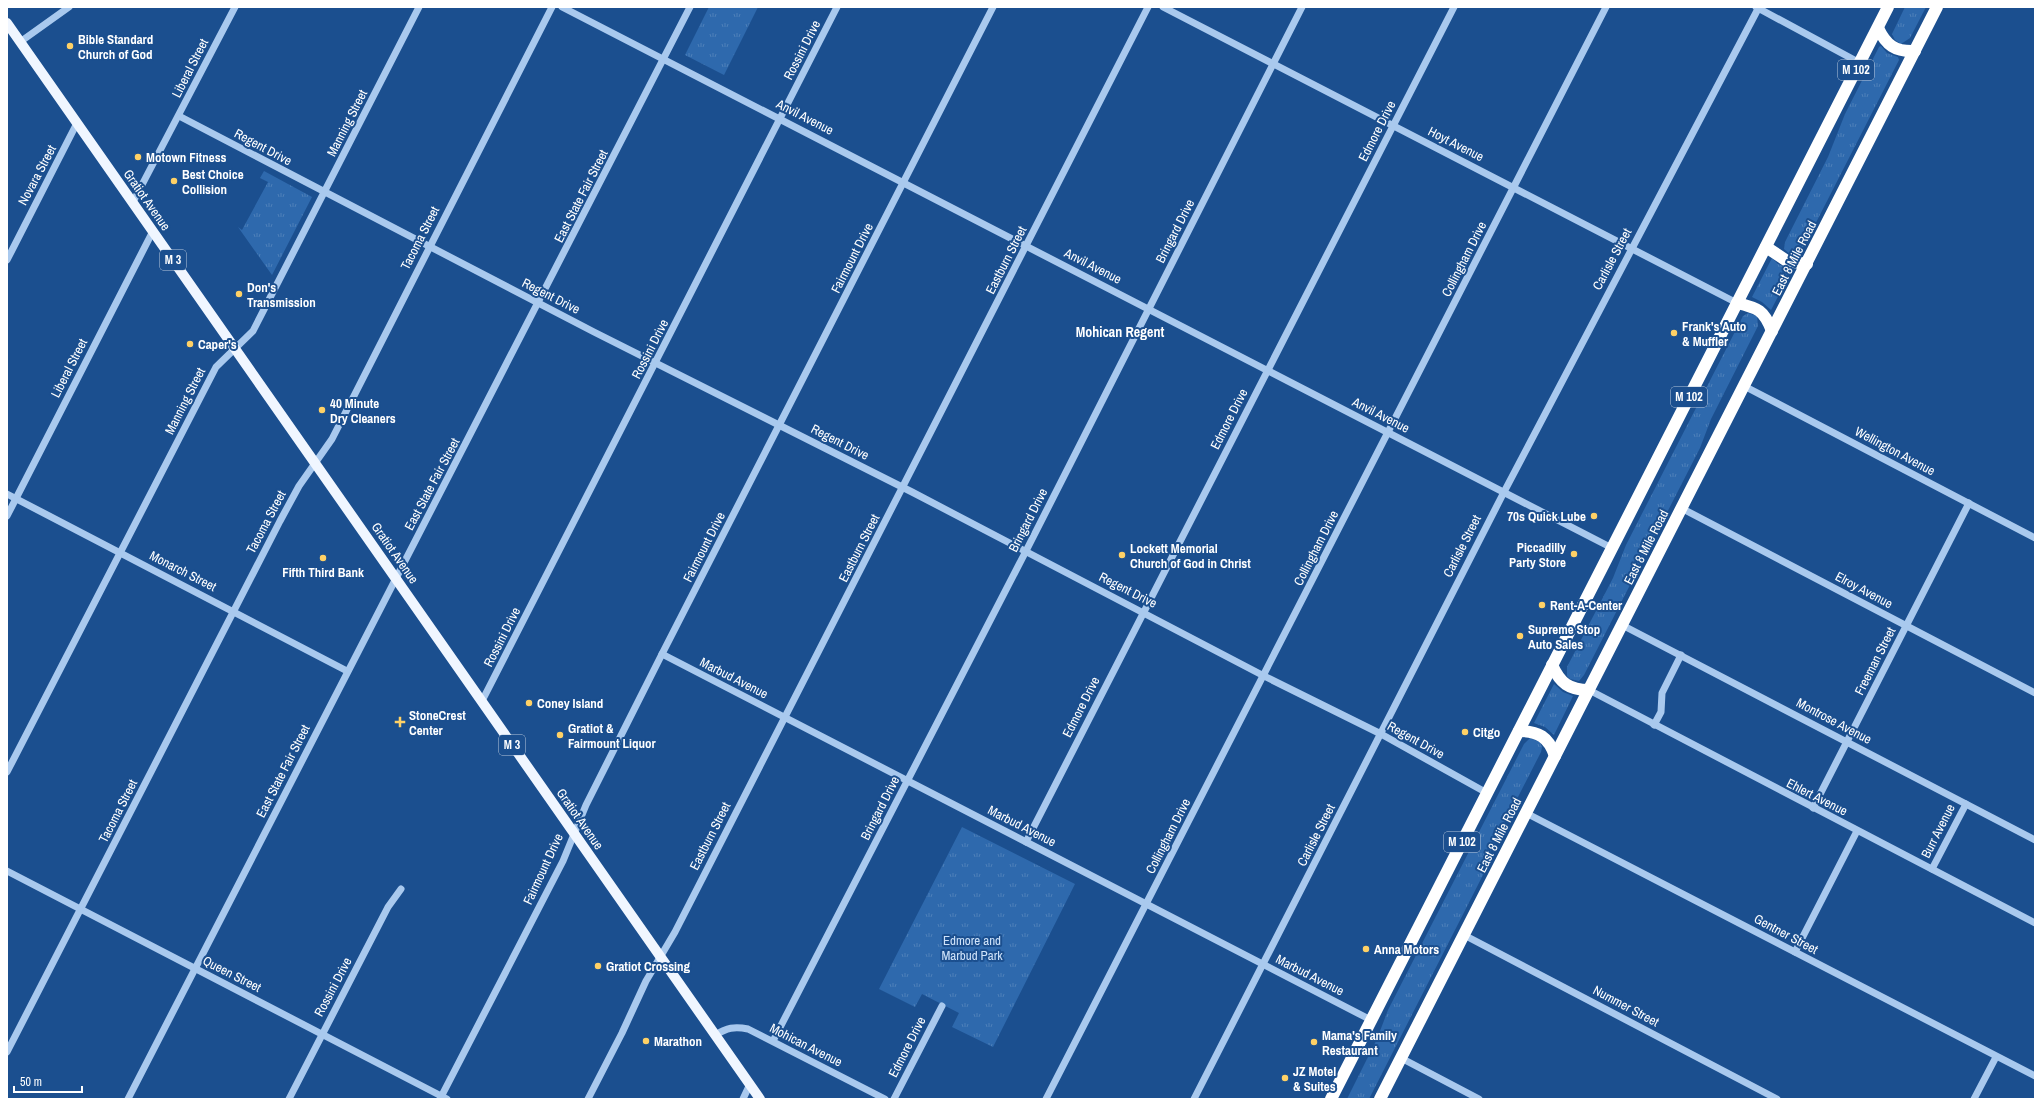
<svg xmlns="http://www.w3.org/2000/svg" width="2042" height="1106" font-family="'Archivo Narrow',sans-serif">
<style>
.grass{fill:url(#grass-tufts)}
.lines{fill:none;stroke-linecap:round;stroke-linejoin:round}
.minor{stroke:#a9c9ee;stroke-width:7}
.major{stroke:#f0f6ff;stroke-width:10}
.highway{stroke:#fff;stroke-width:12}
.poi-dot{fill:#ffd166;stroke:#1b4f8f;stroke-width:1.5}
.labels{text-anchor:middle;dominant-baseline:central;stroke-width:4;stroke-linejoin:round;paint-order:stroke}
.shield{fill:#1b4f8f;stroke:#bbcadd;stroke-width:1}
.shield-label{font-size:12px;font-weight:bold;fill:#fff}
.poi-label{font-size:13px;font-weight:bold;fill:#fff;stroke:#1b4f8f;text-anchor:start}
.street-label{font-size:13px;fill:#fff;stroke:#1b4f8f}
.park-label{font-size:13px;fill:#cfe3fa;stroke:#1b4f8f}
.neighbourhood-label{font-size:14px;font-weight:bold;fill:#fff;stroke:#1b4f8f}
</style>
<defs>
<pattern id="grass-tufts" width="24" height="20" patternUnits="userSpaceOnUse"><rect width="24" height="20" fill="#2e69ad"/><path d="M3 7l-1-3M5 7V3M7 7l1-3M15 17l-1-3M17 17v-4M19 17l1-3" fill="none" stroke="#4d80b9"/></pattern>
</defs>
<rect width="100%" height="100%" fill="#1b4f8f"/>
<g class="grass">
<polygon points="709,7 758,7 724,75 685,55"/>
<polygon points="1905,7 1926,7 1910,38 1901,44 1895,40 1892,34"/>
<polygon points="1881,46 1887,53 1898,57 1899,60 1803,248 1798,254 1791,255 1784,249 1785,242 1828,157 1845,114 1879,47"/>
<polygon points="264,171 312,197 272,275 238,227 242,230 268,182 260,178"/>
<polygon points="1772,258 1778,264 1792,270 1771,310 1762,302 1752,297"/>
<polygon points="1748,313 1757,316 1758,326 1711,419 1700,448 1584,675 1579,681 1570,679 1567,676 1567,667 1613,578 1626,545 1743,316"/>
<polygon points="1554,684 1563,692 1573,696 1554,735 1545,727 1534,723"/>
<polygon points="1530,738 1540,742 1542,747 1541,752 1493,846 1484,873 1369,1099 1347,1099 1377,1039 1388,1010 1524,744"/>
<polygon points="962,827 1075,884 993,1047 952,1027 959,1013 922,994 915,1007 879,989"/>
</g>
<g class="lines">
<g class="minor">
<polyline points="562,7 1612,548"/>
<polyline points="1163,7 1737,303"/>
<polyline points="1756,7 1860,63"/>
<polyline points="20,42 69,7"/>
<polyline points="179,116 594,332 912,492 1264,676 1381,734 1487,793"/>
<polyline points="133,202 235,7"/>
<polyline points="7,260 77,123"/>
<polyline points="1744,386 2035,538"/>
<polyline points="7,494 347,671"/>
<polyline points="1681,508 2035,693"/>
<polyline points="7,516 153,231"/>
<polyline points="1622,625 2035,840"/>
<polyline points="662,654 1371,1020"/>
<polyline points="1589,690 2035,923"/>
<polyline points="482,701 837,7"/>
<polyline points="1654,725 1661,712 1662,693 1681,655"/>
<polyline points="7,772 216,367 253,331 419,7"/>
<polyline points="1813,808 1969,503"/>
<polyline points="1526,813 2035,1076"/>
<polyline points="1026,842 1454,7"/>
<polyline points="1932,869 1966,804"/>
<polyline points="7,871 447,1099"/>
<polyline points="1464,935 1777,1099"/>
<polyline points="1795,952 1857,831"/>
<path d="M715,1035C727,1028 734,1026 748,1029L885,1099"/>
<polyline points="773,1041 1026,551 1302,7"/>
<polyline points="7,1052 280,521 299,486 332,439 552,7"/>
<polyline points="1401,1058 1479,1099"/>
<polyline points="128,1099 690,7"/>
<polyline points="289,1099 388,907 401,889"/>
<polyline points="440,1099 563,861 586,805 662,654 993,7"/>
<polyline points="588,1099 622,1033 646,981 675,932 1148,7"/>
<polyline points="743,1099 750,1084"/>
<polyline points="894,1099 942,1006"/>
<polyline points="1046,1099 1606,7"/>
<polyline points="1194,1099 1504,492 1759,7"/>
<polyline points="1974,1099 1996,1057"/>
</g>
<polyline class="major" points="7,23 760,1099"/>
<g class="highway">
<path d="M1878,28C1886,45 1895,52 1915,51"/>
<polyline points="1766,247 1787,261 1807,264"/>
<path d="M1737,303C1758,308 1764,310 1772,331"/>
<path d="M1552,665C1560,683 1569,690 1589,690"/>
<path d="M1519,731C1538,731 1549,737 1555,756"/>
<polyline points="1331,1099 1888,7"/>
<polyline points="1380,1099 1937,7"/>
</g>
</g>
<g class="poi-dot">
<circle cx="70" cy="46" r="4"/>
<circle cx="138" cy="157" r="4"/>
<circle cx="174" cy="181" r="4"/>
<circle cx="239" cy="294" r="4"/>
<circle cx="1674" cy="333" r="4"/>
<circle cx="190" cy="344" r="4"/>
<circle cx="322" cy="410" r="4"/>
<circle cx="1594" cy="516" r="4"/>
<circle cx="1574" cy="554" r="4"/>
<circle cx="1122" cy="555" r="4"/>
<circle cx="323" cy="558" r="4"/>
<circle cx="1542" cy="605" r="4"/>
<circle cx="1520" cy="636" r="4"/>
<circle cx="529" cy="703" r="4"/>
<path d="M398 716h4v4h4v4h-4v4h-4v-4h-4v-4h4z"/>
<circle cx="1465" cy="732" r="4"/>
<circle cx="560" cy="735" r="4"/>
<circle cx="1366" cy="949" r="4"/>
<circle cx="598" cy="966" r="4"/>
<circle cx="646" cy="1041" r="4"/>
<circle cx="1314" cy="1042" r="4"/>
<circle cx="1285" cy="1078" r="4"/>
</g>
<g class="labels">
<g class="shield">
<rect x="1838" y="60" width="36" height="20" rx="3"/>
<rect x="160" y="250" width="26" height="20" rx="3"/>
<rect x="1671" y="387" width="36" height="20" rx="3"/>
<rect x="499" y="735" width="26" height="20" rx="3"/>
<rect x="1444" y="832" width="36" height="20" rx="3"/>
</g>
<g class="shield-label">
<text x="1856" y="70">M 102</text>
<text x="173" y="260">M 3</text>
<text x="1689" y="397">M 102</text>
<text x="512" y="745">M 3</text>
<text x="1462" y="842">M 102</text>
</g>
<g class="poi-label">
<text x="78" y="39">Bible Standard<tspan x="78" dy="15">Church of God</tspan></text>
<text x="146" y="157">Motown Fitness</text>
<text x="182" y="174">Best Choice<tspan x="182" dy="15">Collision</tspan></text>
<text x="247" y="287">Don's<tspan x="247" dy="15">Transmission</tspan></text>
<text x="1682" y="326">Frank's Auto<tspan x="1682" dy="15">&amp; Muffler</tspan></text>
<text x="198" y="344">Caper's</text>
<text x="330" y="403">40 Minute<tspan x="330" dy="15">Dry Cleaners</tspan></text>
<text x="1586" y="516" text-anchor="end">70s Quick Lube</text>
<text x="1566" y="547" text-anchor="end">Piccadilly<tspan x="1566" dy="15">Party Store</tspan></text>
<text x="1130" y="548">Lockett Memorial<tspan x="1130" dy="15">Church of God in Christ</tspan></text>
<text x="323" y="572" text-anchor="middle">Fifth Third Bank</text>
<text x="1550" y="605">Rent-A-Center</text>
<text x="1528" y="629">Supreme Stop<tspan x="1528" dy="15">Auto Sales</tspan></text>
<text x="537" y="703">Coney Island</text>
<text x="409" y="715">StoneCrest<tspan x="409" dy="15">Center</tspan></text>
<text x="568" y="728">Gratiot &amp;<tspan x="568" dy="15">Fairmount Liquor</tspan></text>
<text x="1473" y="732">Citgo</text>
<text x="1374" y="949">Anna Motors</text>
<text x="606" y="966">Gratiot Crossing</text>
<text x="1322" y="1035">Mama's Family<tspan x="1322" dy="15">Restaurant</tspan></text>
<text x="654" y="1041">Marathon</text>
<text x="1293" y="1071">JZ Motel<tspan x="1293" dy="15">&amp; Suites</tspan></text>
</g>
<g class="street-label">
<text transform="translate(802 50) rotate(-63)">Rossini Drive</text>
<text transform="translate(190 68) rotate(-63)">Liberal Street</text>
<text transform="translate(805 117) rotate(27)">Anvil Avenue</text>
<text transform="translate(347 123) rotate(-63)">Manning Street</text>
<text transform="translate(1377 131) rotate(-63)">Edmore Drive</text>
<text transform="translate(1456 144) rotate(27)">Hoyt Avenue</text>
<text transform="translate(263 147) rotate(28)">Regent Drive</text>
<text transform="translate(37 175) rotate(-62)">Novara Street</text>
<text transform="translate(581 196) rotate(-63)">East State Fair Street</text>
<text transform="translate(147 200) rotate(55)">Gratiot Avenue</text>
<text transform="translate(1175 231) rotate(-63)">Bringard Drive</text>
<text transform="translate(420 238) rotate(-63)">Tacoma Street</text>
<text transform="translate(852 258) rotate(-63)">Fairmount Drive</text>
<text transform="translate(1794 258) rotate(-63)">East 8 Mile Road</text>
<text transform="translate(1464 259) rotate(-63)">Collingham Drive</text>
<text transform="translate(1612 259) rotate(-62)">Carlisle Street</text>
<text transform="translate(1006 260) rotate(-63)">Eastburn Street</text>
<text transform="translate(1093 266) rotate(27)">Anvil Avenue</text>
<text transform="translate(551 296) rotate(27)">Regent Drive</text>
<text transform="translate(650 349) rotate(-63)">Rossini Drive</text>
<text transform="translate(69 368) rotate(-63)">Liberal Street</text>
<text transform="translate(185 401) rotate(-63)">Manning Street</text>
<text transform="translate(1381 415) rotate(27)">Anvil Avenue</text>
<text transform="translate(1229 419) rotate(-63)">Edmore Drive</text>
<text transform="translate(840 442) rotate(27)">Regent Drive</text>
<text transform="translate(1895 451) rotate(28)">Wellington Avenue</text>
<text transform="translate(432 484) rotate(-62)">East State Fair Street</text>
<text transform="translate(1028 520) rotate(-63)">Bringard Drive</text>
<text transform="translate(266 522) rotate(-62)">Tacoma Street</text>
<text transform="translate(1462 546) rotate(-63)">Carlisle Street</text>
<text transform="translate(704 547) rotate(-63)">Fairmount Drive</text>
<text transform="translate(1646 547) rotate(-63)">East 8 Mile Road</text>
<text transform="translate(859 548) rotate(-63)">Eastburn Street</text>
<text transform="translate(1316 548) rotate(-63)">Collingham Drive</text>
<text transform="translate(395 553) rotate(55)">Gratiot Avenue</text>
<text transform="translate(183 571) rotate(27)">Monarch Street</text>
<text transform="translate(1128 590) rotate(27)">Regent Drive</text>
<text transform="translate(1864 590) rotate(28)">Elroy Avenue</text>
<text transform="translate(502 637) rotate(-63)">Rossini Drive</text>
<text transform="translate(1875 661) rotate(-63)">Freeman Street</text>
<text transform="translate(734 678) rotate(27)">Marbud Avenue</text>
<text transform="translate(1081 707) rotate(-63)">Edmore Drive</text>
<text transform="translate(1834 721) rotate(28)">Montrose Avenue</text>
<text transform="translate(1416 740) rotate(29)">Regent Drive</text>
<text transform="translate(283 771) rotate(-63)">East State Fair Street</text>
<text transform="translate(1817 797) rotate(27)">Ehlert Avenue</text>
<text transform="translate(880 808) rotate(-63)">Bringard Drive</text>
<text transform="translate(118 811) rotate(-63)">Tacoma Street</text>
<text transform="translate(580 819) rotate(55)">Gratiot Avenue</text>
<text transform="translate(1022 826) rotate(27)">Marbud Avenue</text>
<text transform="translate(1938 831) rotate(-63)">Burr Avenue</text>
<text transform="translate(1316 835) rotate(-63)">Carlisle Street</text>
<text transform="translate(1499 835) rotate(-63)">East 8 Mile Road</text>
<text transform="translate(710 836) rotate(-63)">Eastburn Street</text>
<text transform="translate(1168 836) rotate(-63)">Collingham Drive</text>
<text transform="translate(543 869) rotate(-65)">Fairmount Drive</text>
<text transform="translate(1786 934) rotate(28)">Gentner Street</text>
<text transform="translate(232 974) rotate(27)">Queen Street</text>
<text transform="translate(1310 975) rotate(27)">Marbud Avenue</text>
<text transform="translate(333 987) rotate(-62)">Rossini Drive</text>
<text transform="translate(1626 1006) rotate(28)">Nummer Street</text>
<text transform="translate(806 1045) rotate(27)">Mohican Avenue</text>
<text transform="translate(907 1047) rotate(-63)">Edmore Drive</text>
</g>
<g class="park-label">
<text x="972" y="940">Edmore and<tspan x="972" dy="15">Marbud Park</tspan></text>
</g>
<g class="neighbourhood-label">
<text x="1120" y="332">Mohican Regent</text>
</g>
</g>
<rect width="2042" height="1106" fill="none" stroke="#ffffff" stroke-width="16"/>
<path d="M14 1086v6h68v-6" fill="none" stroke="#ffffff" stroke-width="2"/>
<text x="20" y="1086" font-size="12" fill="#ffffff" stroke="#1b4f8f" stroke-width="3" paint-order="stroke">50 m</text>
</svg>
